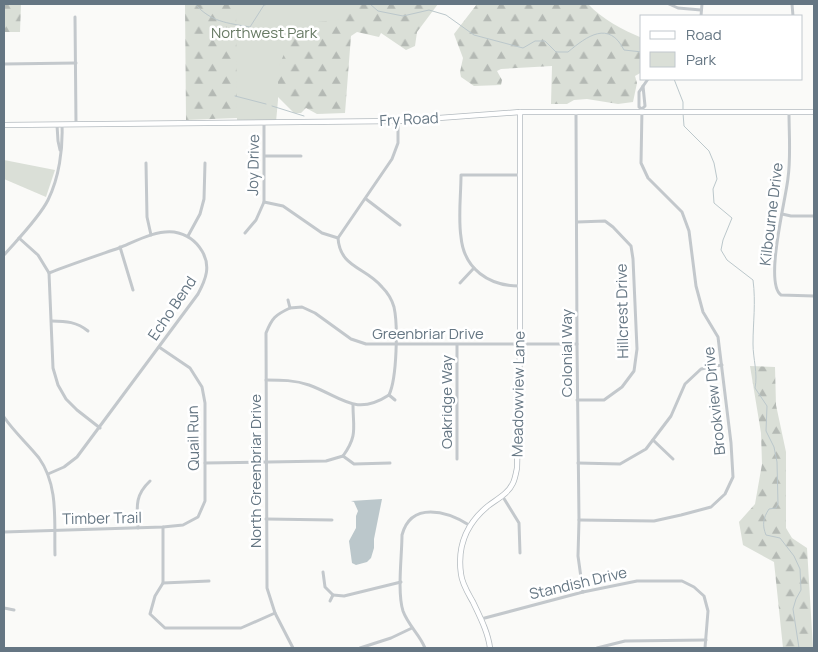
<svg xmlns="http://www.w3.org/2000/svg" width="818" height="652" font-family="Manrope,sans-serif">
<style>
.forest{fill:url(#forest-firs)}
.park{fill:#dadfd7}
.water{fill:#bbc7cb}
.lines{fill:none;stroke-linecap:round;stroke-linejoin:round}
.stream{stroke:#bbc7cb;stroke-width:1}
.secondary-casing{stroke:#b3babf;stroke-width:6}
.street{stroke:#c3c8cc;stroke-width:3}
.secondary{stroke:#fff;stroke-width:4.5}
.labels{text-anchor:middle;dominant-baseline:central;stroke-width:5;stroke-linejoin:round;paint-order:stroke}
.park-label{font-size:15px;fill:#687a64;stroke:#fff}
.street-label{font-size:15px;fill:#657683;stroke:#fff}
</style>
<defs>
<pattern id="forest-firs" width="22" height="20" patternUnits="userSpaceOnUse" patternTransform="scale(1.25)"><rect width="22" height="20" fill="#dadfd7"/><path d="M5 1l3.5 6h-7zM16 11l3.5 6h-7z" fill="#b4b9b4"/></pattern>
</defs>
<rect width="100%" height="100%" fill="#fafaf8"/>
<g class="forest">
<polygon points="4,4 21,4 20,32 4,32"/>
<polygon points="185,4 438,4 417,32 415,46 406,50 381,33 379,37 357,32 351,36 345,113 317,114 306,108 301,113 294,113 273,92 242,113 237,118 186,120"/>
<path d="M477,4H588C602,19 623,30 642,38V72L635,76L637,83L633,102L618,104L587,99L574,100L567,104H551L552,66L501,69L497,71L502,80L501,85L474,86L461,77L460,72L463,58L454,34Z"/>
<polygon points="750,366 775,367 776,405 786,452 786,528 792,538 807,548 813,648 783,648 774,562 743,545 739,522 755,504 762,464 761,433"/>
</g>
<g class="park">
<polygon points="236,4 347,4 346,19 297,24 278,68 278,100 276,122 237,122"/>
<polygon points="4,160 55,170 46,197 4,179"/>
</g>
<polygon class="water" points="382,499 374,539 374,548 371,558 367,562 356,565 352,563 349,541 356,528 356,516 358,511 354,502 351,501"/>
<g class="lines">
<g class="stream">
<path d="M195,4C211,22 227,23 250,27L264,5L269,4"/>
<path d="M370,4L378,11L403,16L429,10L446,15L474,35L523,48L535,41H545L556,52H568C587,36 609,20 624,50L642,52"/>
<polyline points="674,79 683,102 683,109"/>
<polyline points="235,96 266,104"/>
<polyline points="272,106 304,116"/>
<path d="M683,113L684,126L709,151L714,163L717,179L713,189L714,203L732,218L723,240L721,250L727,260L753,280C756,303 753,322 753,344C753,359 758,373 755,388L767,406L766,431L774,447L777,462L778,504L776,508L769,509C763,518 762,525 766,535L780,538L794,556L800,569L801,590L796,599L793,609L799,648"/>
</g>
<defs>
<g id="secondary">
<polyline points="4,125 398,121 520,112 814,112"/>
<path d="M490,648C488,632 480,617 473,602C468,593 462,584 461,574C457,546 466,524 488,506C497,499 508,494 513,483C515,479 516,473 517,468L520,348V112"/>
</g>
</defs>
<use href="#secondary" class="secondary-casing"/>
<g class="street">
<polyline points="669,4 678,8 701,10"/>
<polyline points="792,4 793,16"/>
<polyline points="701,16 702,4"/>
<polyline points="75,17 76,124"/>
<polyline points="4,64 76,63"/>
<polyline points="642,109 639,107 639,92 648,79"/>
<polyline points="576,113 577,344 579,520 578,556 583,592"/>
<path d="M789,113C789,134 791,157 788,178C786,199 764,283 781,295L814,296"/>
<polyline points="57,125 58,141 60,150"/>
<polyline points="265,156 301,156"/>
<polyline points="146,163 147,217 151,235"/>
<path d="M519,175H461C461,195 458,217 461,237C464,269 489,286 519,286"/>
<polyline points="366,199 400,225"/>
<polyline points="264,202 283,206 322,233 338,238"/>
<polyline points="782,214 791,216 814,216"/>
<polyline points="577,222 605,221 613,227 631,246 633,259 637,349 634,371 622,387 604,400 577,400"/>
<polyline points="245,233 256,220 264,202 264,122"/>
<polyline points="188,236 200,214 204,199 205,163"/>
<polyline points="19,238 38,255 49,273 53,368 58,385 66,399 77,410 100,428"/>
<polyline points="120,247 133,290"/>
<path d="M4,255C17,240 39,218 48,200C59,178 63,149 62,125"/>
<polyline points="460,283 474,268"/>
<path d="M288,300L290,308C275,315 272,318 266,333L267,588L275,613L293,648"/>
<polyline points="290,308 302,307 315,313 351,339 366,344 577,344"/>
<path d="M52,321C66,321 77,322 88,331"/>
<polyline points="457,345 457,459"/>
<path d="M266,380C281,380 295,380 309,385C342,397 355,417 389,395L395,400"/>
<path d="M389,395C397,378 398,325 394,307C392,300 387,292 382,287C366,267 340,268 338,238L392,159L398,143V121"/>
<path d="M4,417C14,432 28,444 39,458C59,486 54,522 55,555"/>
<polyline points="653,440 673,459"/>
<path d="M343,456C358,435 353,428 353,405"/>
<polyline points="343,456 354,464 390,463"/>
<polyline points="205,463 326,461 343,456"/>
<polyline points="578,463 620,464 646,449 671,416 685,384 701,369 722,365"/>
<path d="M48,474L64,467L77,457L198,294C206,279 211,266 202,251C196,241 186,234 174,232C155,230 136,241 119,248C96,256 72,264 49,273"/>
<polyline points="503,497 519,523 520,553"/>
<polyline points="266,519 332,520"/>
<polyline points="579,520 654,521 681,515 711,507 725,494 733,477 731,443 718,337 703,312 696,286 689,231 682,212 648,178 641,163 642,109 645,106 643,86"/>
<polyline points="163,527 163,583 155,596 150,614 165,628 241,628 275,613"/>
<path d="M138,528C137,508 134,496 150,481"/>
<polyline points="4,532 163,527 183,525 198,517 205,501 205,403 202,387 190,368 159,347"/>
<polyline points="323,572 325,587 333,595 330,601"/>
<polyline points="163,583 209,581"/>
<polyline points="333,595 344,596 401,582"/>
<polyline points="4,608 14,610"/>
<polyline points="481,619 583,592 637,581 682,581 694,587 704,596 708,611 705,648"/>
<polyline points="360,648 391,638 412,628"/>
<path d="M425,648C420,635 408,625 403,611C397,592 402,555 402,535C411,501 447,511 469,525"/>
<polyline points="597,648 625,641 706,640"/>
</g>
<use href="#secondary" class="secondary"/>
</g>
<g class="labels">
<g class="park-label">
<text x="264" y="32">Northwest Park</text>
</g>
<g class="street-label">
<text transform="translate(409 119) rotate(-3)">Fry Road</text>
<text transform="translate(253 165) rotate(-89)">Joy Drive</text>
<text transform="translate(771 214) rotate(-83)">Kilbourne Drive</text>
<text transform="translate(172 308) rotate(-56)">Echo Bend</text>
<text transform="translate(622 311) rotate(-91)">Hillcrest Drive</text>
<text x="428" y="333">Greenbriar Drive</text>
<text transform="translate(566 353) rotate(-90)">Colonial Way</text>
<text transform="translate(518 394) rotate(-89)">Meadowview Lane</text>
<text transform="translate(714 401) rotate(-96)">Brookview Drive</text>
<text transform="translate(446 402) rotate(-90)">Oakridge Way</text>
<text transform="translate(193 438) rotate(-91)">Quail Run</text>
<text transform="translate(255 471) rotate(-90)">North Greenbriar Drive</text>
<text transform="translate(102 518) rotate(-1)">Timber Trail</text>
<text transform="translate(578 583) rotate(-13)">Standish Drive</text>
</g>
</g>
<rect width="818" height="652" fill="none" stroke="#657683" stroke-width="10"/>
<rect x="640" y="15" width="162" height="65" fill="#ffffff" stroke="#c1c8cd"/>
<rect x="650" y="31" width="25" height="8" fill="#ffffff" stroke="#c1c8cd"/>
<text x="686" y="40" font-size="15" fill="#657683">Road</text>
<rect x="650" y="52" width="25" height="15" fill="#dadfd7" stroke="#c1c8cd"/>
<text x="686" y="65" font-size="15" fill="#657683">Park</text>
</svg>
